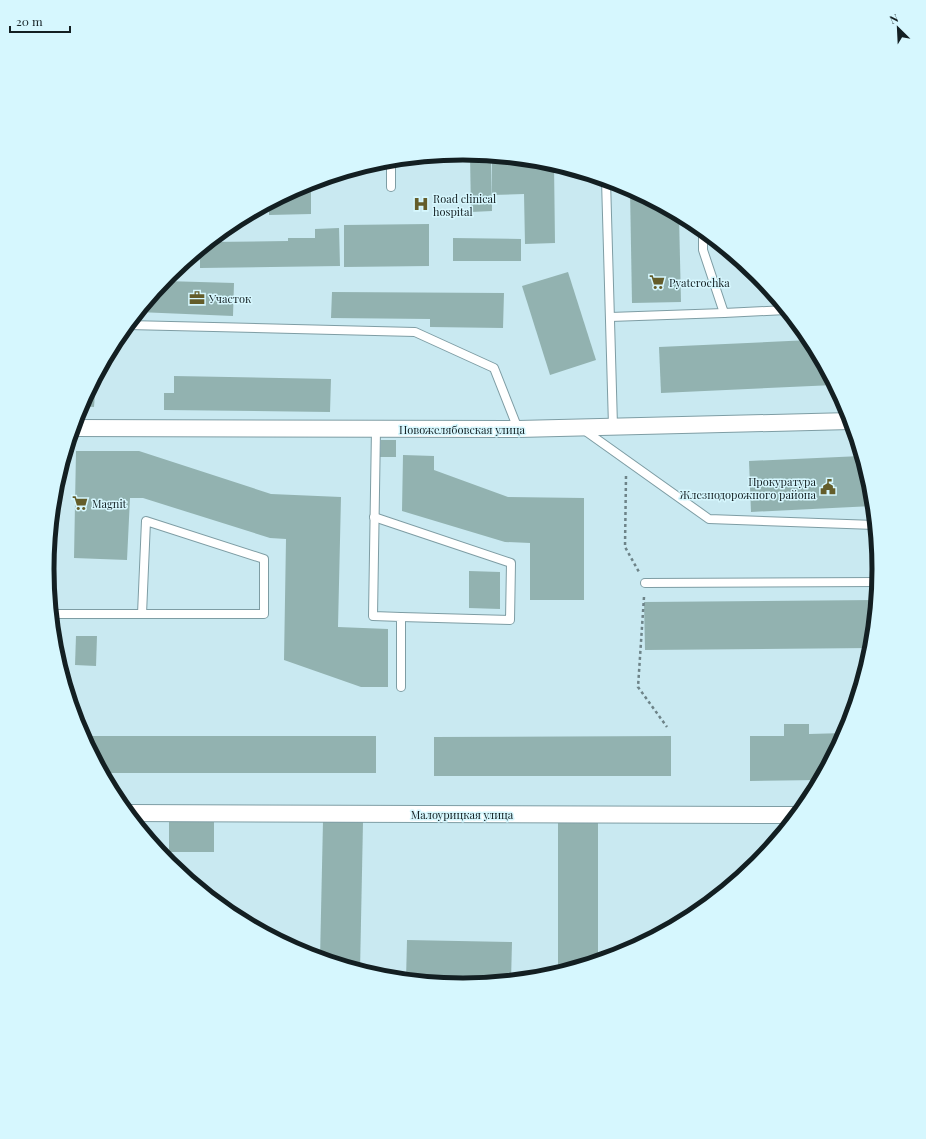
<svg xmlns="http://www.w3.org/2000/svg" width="926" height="1139" font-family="'Playfair Display',serif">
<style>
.building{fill:#92b2b0}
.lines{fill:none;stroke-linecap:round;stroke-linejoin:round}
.service-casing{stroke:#7e9da4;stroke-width:10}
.minor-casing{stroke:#7e9da4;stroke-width:18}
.path{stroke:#6d8388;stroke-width:2.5;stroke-dasharray:3 3;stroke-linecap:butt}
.service{stroke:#fff;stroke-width:8}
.minor{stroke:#fff;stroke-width:16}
.labels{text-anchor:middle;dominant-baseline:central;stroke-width:3;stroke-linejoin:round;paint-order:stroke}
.poi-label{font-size:11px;fill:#131f22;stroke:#d6f7fe;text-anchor:start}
.street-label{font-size:11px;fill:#131f22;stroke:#d6f7fe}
.rim{fill:none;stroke:#131f22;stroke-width:5}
</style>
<rect width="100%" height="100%" fill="#c9e9f1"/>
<g class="building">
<polygon points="470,154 491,156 492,211 471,212"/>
<polygon points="530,160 554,164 555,243 525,244 524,194 492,195 492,161"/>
<polygon points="311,183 311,214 269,215 269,204"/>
<polygon points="630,189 679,216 681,302 632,303"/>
<polygon points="429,224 429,266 344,267 344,225"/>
<polygon points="339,228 340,266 200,268 200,250 209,242 288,241 288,238 315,238 315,229"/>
<polygon points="453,238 521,239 521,261 453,261"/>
<polygon points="568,272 596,360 550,375 522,286"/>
<polygon points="165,281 234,283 233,316 138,312"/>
<polygon points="332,292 504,293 503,328 430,327 430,319 331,318"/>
<polygon points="810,340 834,385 661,393 659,347"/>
<polygon points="174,376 331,379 330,412 164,410 164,393 174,393"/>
<polygon points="96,379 94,407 81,406"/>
<polygon points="381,440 396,440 396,457 380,457"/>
<polygon points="76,451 139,451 271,494 341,497 338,627 388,629 388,687 361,687 284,660 286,539 270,538 143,498 130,498 127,560 74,558"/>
<polygon points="403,455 434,456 434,470 508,497 584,498 584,600 530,600 530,543 505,542 402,511"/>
<polygon points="861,456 871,489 873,506 751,512 749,461"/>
<polygon points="469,571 500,572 500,609 469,608"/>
<polygon points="876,600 871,648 645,650 644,602"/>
<polygon points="76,636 97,636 96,666 75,665"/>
<polygon points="784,724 809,724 809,734 845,733 820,780 750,781 750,736 784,736"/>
<polygon points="83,736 376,736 376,773 102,773"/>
<polygon points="671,736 671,776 434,776 434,737"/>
<rect x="169" y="819" width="45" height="33"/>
<polygon points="323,821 363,822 360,971 320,959"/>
<polygon points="598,822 598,961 558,973 558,823"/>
<polygon points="407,940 512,942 511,981 468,985 406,980"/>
</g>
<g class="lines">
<defs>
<g id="service">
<polyline points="391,161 391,187"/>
<polyline points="606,180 613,426"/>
<polyline points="703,230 703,250 724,313 786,310"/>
<polyline points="610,317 724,313"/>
<polyline points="128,325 415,332 494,368 518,429"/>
<polyline points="376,429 373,616 401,617 401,687"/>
<polyline points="584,430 709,519 875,525"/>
<polyline points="374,517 511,563 510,620 401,617"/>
<polyline points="645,583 878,582"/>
<polyline points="51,614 264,614 264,559 146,521 142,614"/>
</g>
<g id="minor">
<polyline points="73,428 518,429 851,421"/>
<polyline points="127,813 797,815"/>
</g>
</defs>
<use href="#service" class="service-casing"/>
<use href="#minor" class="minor-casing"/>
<g class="path">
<polyline points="626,476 625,547 639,572"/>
<polyline points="644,597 638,687 667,727"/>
</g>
<use href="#service" class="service"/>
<use href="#minor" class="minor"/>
</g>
<defs>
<symbol id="hospital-bare" viewBox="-9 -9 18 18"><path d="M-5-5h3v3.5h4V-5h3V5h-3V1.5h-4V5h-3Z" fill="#645d2a" stroke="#d6f7fe" stroke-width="2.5" paint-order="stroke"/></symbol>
<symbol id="supermarket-bare" viewBox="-9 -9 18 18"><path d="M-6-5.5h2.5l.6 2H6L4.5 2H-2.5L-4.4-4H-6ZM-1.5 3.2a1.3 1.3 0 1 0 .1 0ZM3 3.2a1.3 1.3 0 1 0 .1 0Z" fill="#645d2a" stroke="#d6f7fe" stroke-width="2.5" paint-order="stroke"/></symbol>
<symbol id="office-bare" viewBox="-9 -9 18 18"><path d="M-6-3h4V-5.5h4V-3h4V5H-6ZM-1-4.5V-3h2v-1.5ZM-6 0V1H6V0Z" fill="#645d2a" stroke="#d6f7fe" stroke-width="2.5" paint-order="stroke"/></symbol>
<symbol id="civic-bare" viewBox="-9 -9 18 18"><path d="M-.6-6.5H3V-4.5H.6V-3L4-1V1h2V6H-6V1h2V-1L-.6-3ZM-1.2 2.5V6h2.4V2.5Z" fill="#645d2a" stroke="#d6f7fe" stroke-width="2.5" paint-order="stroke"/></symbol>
</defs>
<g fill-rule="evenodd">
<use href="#hospital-bare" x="410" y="193" width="22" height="22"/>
<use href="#supermarket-bare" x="646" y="271" width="22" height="22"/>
<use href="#office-bare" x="186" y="287" width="22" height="22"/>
<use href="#civic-bare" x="817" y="476" width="22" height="22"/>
<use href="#supermarket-bare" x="69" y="492" width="22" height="22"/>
</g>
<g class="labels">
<g class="poi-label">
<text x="433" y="198">Road clinical<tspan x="433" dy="13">hospital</tspan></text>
<text x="669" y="282">Pyaterochka</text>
<text x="209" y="298">Участок</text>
<text x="816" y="481" text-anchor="end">Прокуратура<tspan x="816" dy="13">Жлезнодорожного района</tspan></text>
<text x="92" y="503">Magnit</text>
</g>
<g class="street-label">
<text x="462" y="429">Новожелябовская улица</text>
<text x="462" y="814">Малоурицкая улица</text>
</g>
</g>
<path d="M0 0H926V1139H0ZM54 569a409 409 0 1 1 818 0a409 409 0 1 1-818 0Z" fill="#d6f7fe" fill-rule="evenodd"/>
<path class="rim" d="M54 569a409 409 0 1 1 818 0a409 409 0 1 1-818 0Z"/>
<g transform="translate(898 28) rotate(336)" stroke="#d6f7fe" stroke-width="3" paint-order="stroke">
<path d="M0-3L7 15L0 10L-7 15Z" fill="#131f22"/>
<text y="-6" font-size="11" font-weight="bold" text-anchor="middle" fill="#131f22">N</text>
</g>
<path d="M10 26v6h60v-6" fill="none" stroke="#131f22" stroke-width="2"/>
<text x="16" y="26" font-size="12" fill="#131f22" stroke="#d6f7fe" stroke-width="3" paint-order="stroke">20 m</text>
</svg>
